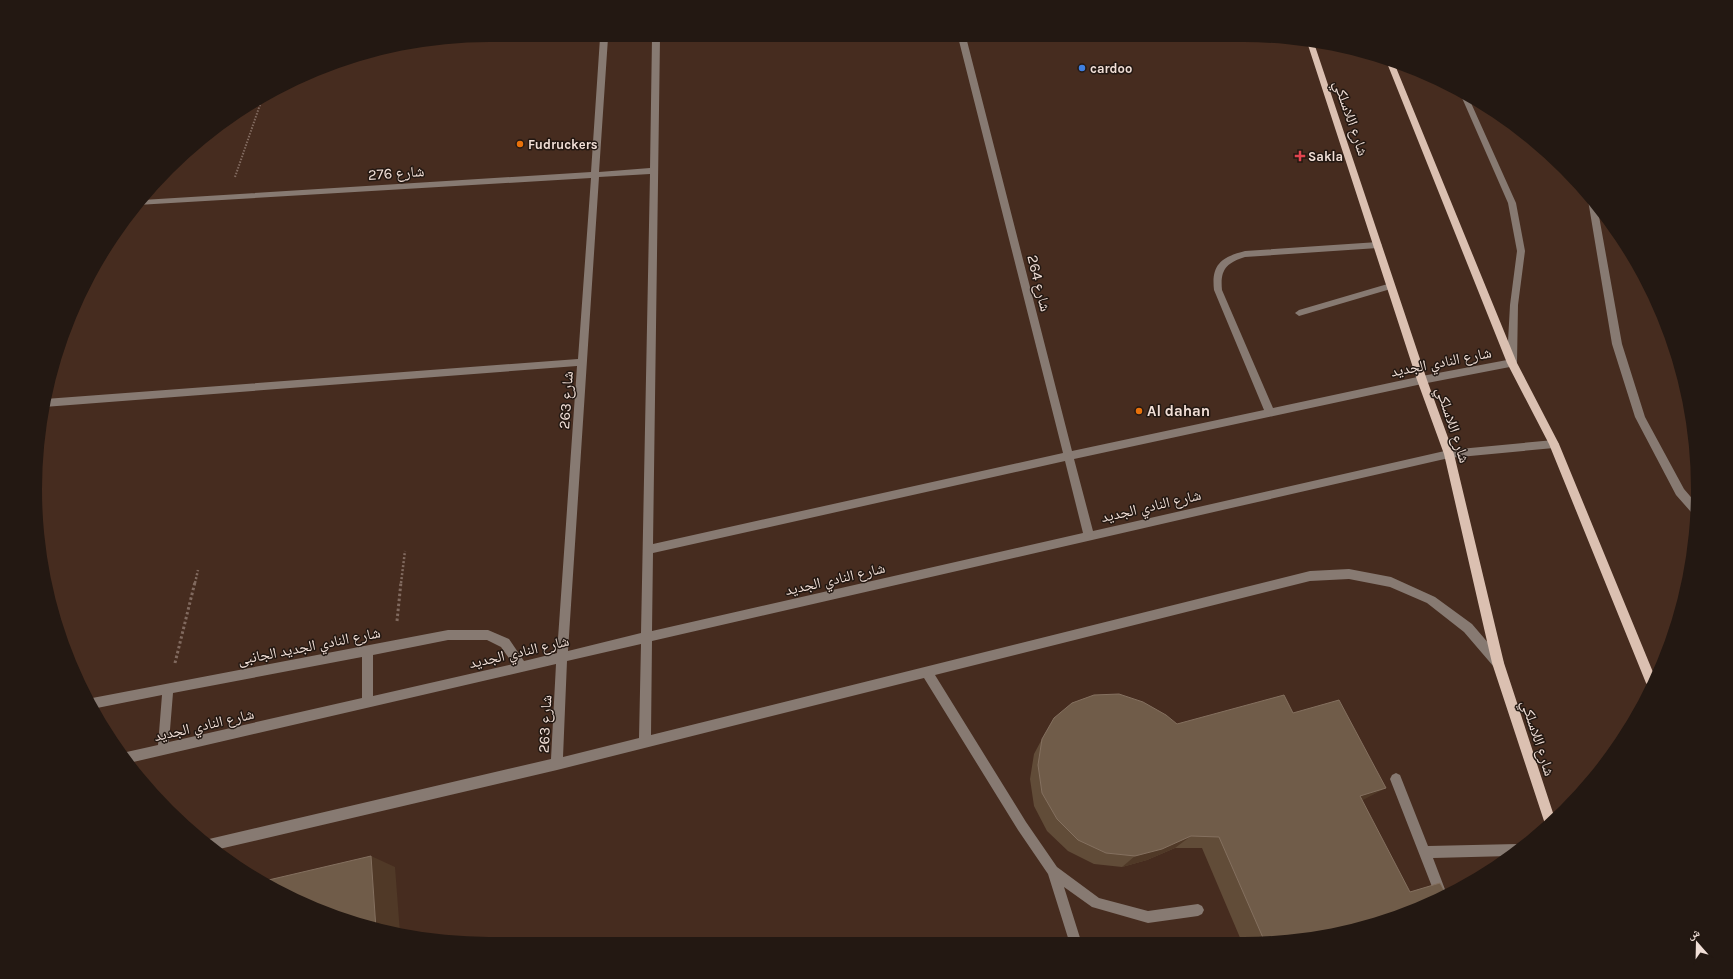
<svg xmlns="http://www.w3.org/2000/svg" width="1733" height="979" font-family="Karla,'Noto Naskh Arabic',sans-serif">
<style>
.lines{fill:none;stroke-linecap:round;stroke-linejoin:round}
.path-far2{stroke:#816a5f;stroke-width:2;stroke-dasharray:1.5 1.5;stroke-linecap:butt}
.path-far1{stroke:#816a5f;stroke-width:2.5;stroke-dasharray:2 2;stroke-linecap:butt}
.path{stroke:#816a5f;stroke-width:3;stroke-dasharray:2.5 2.5;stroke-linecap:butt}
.minor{fill:#877a72;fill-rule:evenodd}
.major{fill:#dbc0b1;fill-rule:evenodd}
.wall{fill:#614c38}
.shaded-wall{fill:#503927}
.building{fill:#705c49;stroke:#84705f}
.shop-dot{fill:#3f7fe0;stroke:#231812;stroke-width:1.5}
.food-dot{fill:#e8710a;stroke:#231812;stroke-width:1.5}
.health-dot{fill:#e0444e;stroke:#231812;stroke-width:1.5}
.labels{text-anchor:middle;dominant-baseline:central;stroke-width:3;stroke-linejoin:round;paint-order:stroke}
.far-poi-label{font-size:13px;font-weight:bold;fill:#f1dfd7;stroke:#231812;text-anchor:start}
.street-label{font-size:15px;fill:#f1dfd7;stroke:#231812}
.poi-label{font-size:15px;font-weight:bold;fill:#f1dfd7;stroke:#231812;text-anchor:start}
</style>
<rect width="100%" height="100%" fill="#462c1f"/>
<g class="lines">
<polyline class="path-far2" points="235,177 262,99"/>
<g class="path-far1">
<polyline points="195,583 198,570"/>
<polyline points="401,583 405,551"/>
</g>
<g class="path">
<polyline points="397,621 401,582"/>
<polyline points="175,663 195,582"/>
</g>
<g class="minor">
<path d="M958,37H966L1072,451L1264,410L1214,290C1211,264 1222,257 1245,251L1378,242L1382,245L1378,248L1245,257C1226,263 1220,270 1222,290L1273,408L1422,376L1507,360L1510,305L1517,251L1508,203L1459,91L1467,94L1516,203L1525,251L1518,305L1517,363L1515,366L1422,384L1074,459L1093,531L1449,450L1554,440L1557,441L1559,444L1557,447L1554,448L1449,458L652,641L651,735L1310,571L1349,569L1391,577L1435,597L1472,624L1502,659L1504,663L1502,667L1498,668L1494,667L1464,632L1427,603L1390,587L1349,579L1310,581L935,675L1026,822L1057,867L1099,898L1148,911L1198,904L1202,906L1204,910L1202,914L1198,916L1148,923L1092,907L1064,887L1081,941H1069L1048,874L1018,830L924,678L557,770L215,850L204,842L209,839L551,759L556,664L129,763L122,753L158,745L162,695L92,709L87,699L448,630H488L509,639L524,661L557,653L577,366L44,407L45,399L578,359L591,178L137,205L142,200L591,172L600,38H608L599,172L650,168L652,38H660L653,544L1063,453ZM650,174L641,633L568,651L599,177ZM1065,461L1083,533L652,631L653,553ZM448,640H487L501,647L513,664L373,696V655ZM641,644L639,738L563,757L567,661ZM362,657V698L169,742L173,693Z"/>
<polygon points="1589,198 1597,205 1622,344 1645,417 1684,489 1696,503 1695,513 1691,512 1676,495 1635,417 1612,344 1588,200"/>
<polygon points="1391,283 1395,286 1394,288 1299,316 1295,313 1299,310"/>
<polygon points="1396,773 1400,775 1428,846 1517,844 1522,846 1510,856 1433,858 1446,892 1436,897 1390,779 1392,775"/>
</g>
<g class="major">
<polygon points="1307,42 1314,43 1427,380 1454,454 1504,663 1555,819 1546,827 1492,663 1444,454 1417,380"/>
<polygon points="1388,62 1395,65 1517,363 1559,444 1655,677 1650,688 1646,683 1549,444 1507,363 1387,63"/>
</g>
</g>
<polygon class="wall" points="1293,713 1362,801 1303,940 1241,940 1202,848 1175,848 1147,860 1122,867 1094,864 1068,851 1047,831 1034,806 1030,779 1034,754 1042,739 1177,724"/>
<g class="shaded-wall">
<polygon points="1386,788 1361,801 1360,796"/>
<polygon points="1191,836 1175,848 1147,860 1122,867 1135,856"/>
<polygon points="371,856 395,867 400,933 376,929"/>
</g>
<g class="building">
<polygon points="1119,694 1143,702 1166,715 1177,724 1284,695 1293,713 1339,700 1386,788 1360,796 1410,892 1440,883 1445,892 1390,920 1303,940 1262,940 1264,940 1219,837 1191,836 1162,849 1135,856 1106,853 1078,840 1057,819 1042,793 1038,765 1042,739 1054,718 1072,703 1094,695"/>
<polygon points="371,856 376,929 372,928 260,882"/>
</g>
<circle class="shop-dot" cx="1082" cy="68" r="4"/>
<g class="food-dot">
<circle cx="520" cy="144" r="4"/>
<circle cx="1139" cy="411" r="4"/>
</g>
<path class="health-dot" d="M1298 150h4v4h4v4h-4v4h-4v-4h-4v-4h4z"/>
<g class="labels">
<g class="far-poi-label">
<text x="1090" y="68">cardoo</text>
<text x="528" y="144">Fudruckers</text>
<text x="1308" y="156">Sakla</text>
</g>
<g class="street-label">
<text transform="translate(1351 118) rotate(71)">شارع اللاسلكي</text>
<text transform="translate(396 173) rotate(-4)">شارع 276</text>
<text transform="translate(1039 283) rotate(76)">شارع 264</text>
<text transform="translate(1441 362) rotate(-11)">شارع النادي الجديد</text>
<text transform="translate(566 400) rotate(-86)">شارع 263</text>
<text transform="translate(1453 425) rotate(72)">شارع اللاسلكي</text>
<text transform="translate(1151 506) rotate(-13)">شارع النادي الجديد</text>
<text transform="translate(835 579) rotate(-13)">شارع النادي الجديد</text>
<text transform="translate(309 646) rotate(-11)">شارع النادي الجديد الجانبى</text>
<text transform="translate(519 652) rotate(-13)">شارع النادي الجديد</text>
<text transform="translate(545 724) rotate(-87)">شارع 263</text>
<text transform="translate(204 725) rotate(-13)">شارع النادي الجديد</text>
<text transform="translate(1538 738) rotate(72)">شارع اللاسلكي</text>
</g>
<g class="poi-label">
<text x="1147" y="411">Al dahan</text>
</g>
</g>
<path d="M0 0H1733V979H0ZM489 42H1244A447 447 0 0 1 1691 489V490A447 447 0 0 1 1244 937H489A447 447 0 0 1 42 490V489A447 447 0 0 1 489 42Z" fill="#231812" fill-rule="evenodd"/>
<g transform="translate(1697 943) rotate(340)" stroke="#231812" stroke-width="3" paint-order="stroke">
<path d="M0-3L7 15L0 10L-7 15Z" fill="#f1dfd7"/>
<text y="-6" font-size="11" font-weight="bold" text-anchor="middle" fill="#f1dfd7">ش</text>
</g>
</svg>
